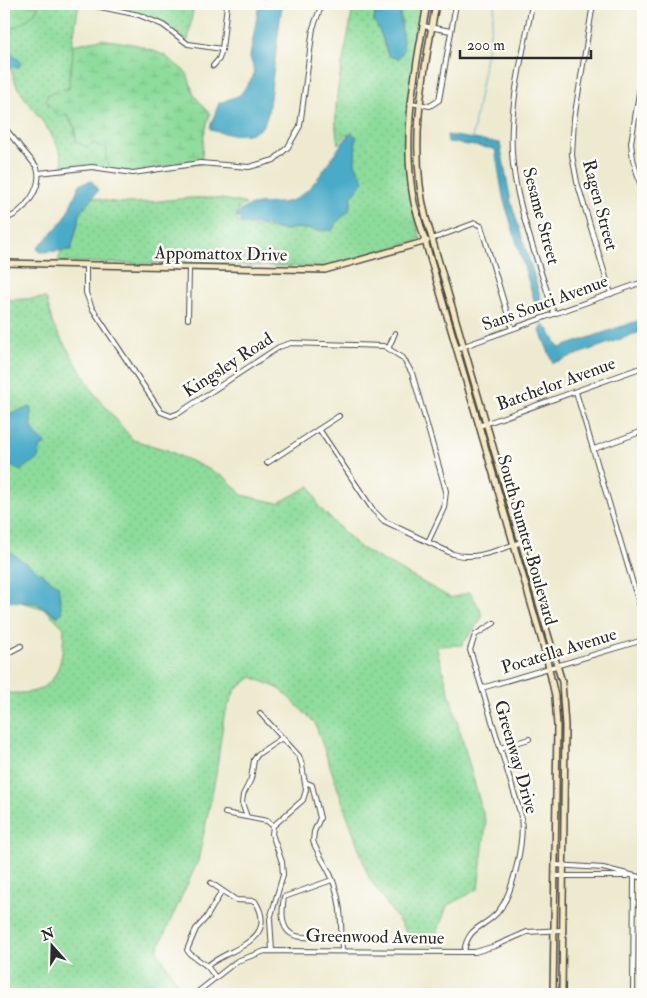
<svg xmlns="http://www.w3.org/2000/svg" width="647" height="998" font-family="'IM FELL Double Pica',serif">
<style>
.grass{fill:url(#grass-dots);stroke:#5c8463}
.wetland{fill:url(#wetland-marsh);stroke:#5c8463}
.water{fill:#48abc8;stroke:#3a6b7a}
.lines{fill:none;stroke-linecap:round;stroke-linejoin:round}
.stream{stroke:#48abc8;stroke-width:1}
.street-casing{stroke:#484844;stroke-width:6}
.secondary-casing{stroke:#484844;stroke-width:8}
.street{stroke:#fff;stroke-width:4}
.secondary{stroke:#f7e9c3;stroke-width:5}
.labels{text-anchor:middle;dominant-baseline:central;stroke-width:5;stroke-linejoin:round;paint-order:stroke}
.street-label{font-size:18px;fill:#2b2b2b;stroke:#fdfcf7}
</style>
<defs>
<pattern id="grass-dots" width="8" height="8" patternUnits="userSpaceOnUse" patternTransform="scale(1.25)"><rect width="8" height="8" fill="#8ddc9b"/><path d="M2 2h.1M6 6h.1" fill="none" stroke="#7abd86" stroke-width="1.8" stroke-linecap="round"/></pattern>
<pattern id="wetland-marsh" width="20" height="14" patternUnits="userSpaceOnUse" patternTransform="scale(1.25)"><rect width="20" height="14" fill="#8ddc9b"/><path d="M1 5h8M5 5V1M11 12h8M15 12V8" fill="none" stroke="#7abd86"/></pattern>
</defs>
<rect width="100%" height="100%" fill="#fdfcf7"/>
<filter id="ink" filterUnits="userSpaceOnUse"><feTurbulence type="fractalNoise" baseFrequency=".02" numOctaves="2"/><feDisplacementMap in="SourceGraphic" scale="10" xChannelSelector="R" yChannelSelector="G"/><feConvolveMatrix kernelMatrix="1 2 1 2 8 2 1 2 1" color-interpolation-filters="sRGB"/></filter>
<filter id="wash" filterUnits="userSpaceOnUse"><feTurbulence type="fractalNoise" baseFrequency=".0096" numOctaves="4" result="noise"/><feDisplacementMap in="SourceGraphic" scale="20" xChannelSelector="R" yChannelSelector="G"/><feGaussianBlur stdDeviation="1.12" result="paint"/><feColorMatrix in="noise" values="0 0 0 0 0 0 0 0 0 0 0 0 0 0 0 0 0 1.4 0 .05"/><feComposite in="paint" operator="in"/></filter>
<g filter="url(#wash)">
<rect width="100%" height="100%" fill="#eeead0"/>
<g class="grass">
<path d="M38,4H79L72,45L74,55L69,89L50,93L75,128L74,135L107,149L106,160L110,169L97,167L64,170C61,137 35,115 18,88C14,81 13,72 9,67H15L19,61L4,46V31L7,32C17,25 36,18 38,4Z"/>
<path d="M87,4H194L188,41C151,15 132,9 87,4Z"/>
<path d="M353,4H376L374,21C376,24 379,27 381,31C385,41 382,59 398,58L402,21L398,7L399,4H424C409,92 395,151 421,240L324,267L58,262L61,251L71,250L81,211L93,197C130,211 169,196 208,198C221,198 233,201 246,204C238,207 234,214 238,222L257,228L287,230L298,226L304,230C328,224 349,203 361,183L355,171L352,136L347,134L338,144C329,99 348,50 353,4Z"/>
<path d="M46,298L53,325L94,393L133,440L167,450L225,477L242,495L278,503L310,486L319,507L359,547L451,598L470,592L480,609L482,618L462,645L436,646L486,824L478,889L447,906L433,945L413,942L369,878L315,723L280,689L252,677L235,690L224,716L216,774L198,861L157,950L182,990L175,994H4V693C13,693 26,694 35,691C62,682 63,651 64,628L45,609L10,599L4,592V300Z"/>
</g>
<g class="wetland">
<path d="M4,4H38C37,18 17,25 6,32L4,31Z"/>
<path d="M102,39L138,45L164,55L187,73L194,95L210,114L204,134L201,164L175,165L133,173L110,169L106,160L107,149L93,143L89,147L83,146L76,141L75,128L67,114L59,116L46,102L47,95L62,89H69C68,73 75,59 72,45Z"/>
</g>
<g class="water">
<path d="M259,4H282L268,113C266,119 264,127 258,130C247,138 223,134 211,130L210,127L219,103L240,95L253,77L254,70L250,57Z"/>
<path d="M376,4H399L404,50L398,59L389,56C384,44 381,32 374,21Z"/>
<polygon points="4,46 21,62 19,67 4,66"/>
<path d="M351,133L356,136L355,163L364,181L352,196L349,211L335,224L333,230C318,233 303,225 288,230L242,223L237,216C247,196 279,209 297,198C321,183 331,153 351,133Z"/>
<polygon points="447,135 500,143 511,202 543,305 542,310 538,313 503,197 495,149 448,142"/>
<polygon points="92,181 98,191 81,211 71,250 41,252 37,249 65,218 80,184"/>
<polygon points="643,319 643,331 553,363 540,331 543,325 549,330 559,348"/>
<path d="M31,407C31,422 29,431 44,441L45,445L41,446L38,460L27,465L21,471L4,463V415Z"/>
<polygon points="4,548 58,585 62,613 57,616 36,603 5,601"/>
</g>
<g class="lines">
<polyline class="stream" points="472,139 495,4"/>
</g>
</g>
<g filter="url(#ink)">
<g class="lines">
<defs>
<g id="street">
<path d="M532,4C524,52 509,103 512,152C514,202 540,265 554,314"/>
<polyline points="593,4 574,119 572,155 577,182 611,294"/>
<polyline points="79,7 91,5 139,15 163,25 188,44 222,49 227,4"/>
<polyline points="423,26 451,31"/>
<polyline points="213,66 219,59 222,49"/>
<polyline points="643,68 631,143 633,159 643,194"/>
<polyline points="410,103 430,106 439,100 456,4"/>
<path d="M4,127L36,166C46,184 23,216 4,219"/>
<polyline points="39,173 92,167 133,173 200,163 249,167 274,160 288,147 300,126 313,28 322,4"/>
<polyline points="432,239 475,223 481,226 512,329"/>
<polyline points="86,265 86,293 92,308 161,412 171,416 179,413 279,347 291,343 384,346 403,358 412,373 446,491 444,508 428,542"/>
<polyline points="188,319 189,268"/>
<polyline points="389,347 395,333"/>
<polyline points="456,349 643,282"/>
<polyline points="576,392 643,617"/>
<polyline points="479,426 643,367"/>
<path d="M319,429L373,510L384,521L453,554C476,561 499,549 522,542"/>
<polyline points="594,449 643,431"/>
<polyline points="267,463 339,416"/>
<polyline points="4,655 21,646"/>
<polyline points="482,688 643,640"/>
<polyline points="260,713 299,756 302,765 306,790 303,800 273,826 272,834 282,862 283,875 270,919 272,951"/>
<polyline points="500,748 529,739"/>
<path d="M305,782L312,785L320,818L314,832L313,841C317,853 326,864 331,876C342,901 341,924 342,951"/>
<polyline points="225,813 267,821 273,826"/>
<polyline points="247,817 242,803 243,795 251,779 254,760 258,754 282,738"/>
<polyline points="555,865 603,868 643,878"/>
<polyline points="555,876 627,876"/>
<path d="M332,880L284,897C275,948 305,937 342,935"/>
<path d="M464,952C468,926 482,929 497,913C514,894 526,835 520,812L470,650L475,635L494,623"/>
<path d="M207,966C229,948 280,941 255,901L236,900L211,883"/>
<polyline points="216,978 207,966 190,954 187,950 196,929 206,918 222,891"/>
<polyline points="195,994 237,961 265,951 475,952 495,946 527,932 563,930"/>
<polyline points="633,994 634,876"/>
</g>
<g id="secondary">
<path d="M427,4C415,71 401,135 414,203L546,655L555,696L557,726L553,994"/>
<path d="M436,4C423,76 408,146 426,218L562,682L565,726L562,994"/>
<polyline points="4,263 325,270 427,241"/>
</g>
</defs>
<use href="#street" class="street-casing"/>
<use href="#secondary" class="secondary-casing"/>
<use href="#street" class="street"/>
<use href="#secondary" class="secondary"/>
</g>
</g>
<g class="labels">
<g class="street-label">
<text transform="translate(600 205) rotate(75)">Ragen Street</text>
<text transform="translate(541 216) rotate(75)">Sesame Street</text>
<text transform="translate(221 254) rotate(1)">Appomattox Drive</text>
<text transform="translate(545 303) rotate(-20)">Sans Souci Avenue</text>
<text transform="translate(228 365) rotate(-33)">Kingsley Road</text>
<text transform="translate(556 384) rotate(-20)">Batchelor Avenue</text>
<text transform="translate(527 540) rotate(74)">South Sumter Boulevard</text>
<text transform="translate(559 651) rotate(-17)">Pocatella Avenue</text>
<text transform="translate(516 757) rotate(74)">Greenway Drive</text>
<text transform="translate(375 937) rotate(1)">Greenwood Avenue</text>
</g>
</g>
<rect width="647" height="998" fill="none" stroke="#fdfcf7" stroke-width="20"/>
<g transform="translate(52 946) rotate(340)" stroke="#fdfcf7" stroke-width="4" paint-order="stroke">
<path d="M0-4L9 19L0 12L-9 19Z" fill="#2b2b2b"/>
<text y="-8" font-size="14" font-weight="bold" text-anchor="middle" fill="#2b2b2b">N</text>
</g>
<path d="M460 50v8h131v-8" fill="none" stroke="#2b2b2b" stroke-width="2.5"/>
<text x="467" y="50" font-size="15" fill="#2b2b2b" stroke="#fdfcf7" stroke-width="4" paint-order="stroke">200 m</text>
</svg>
